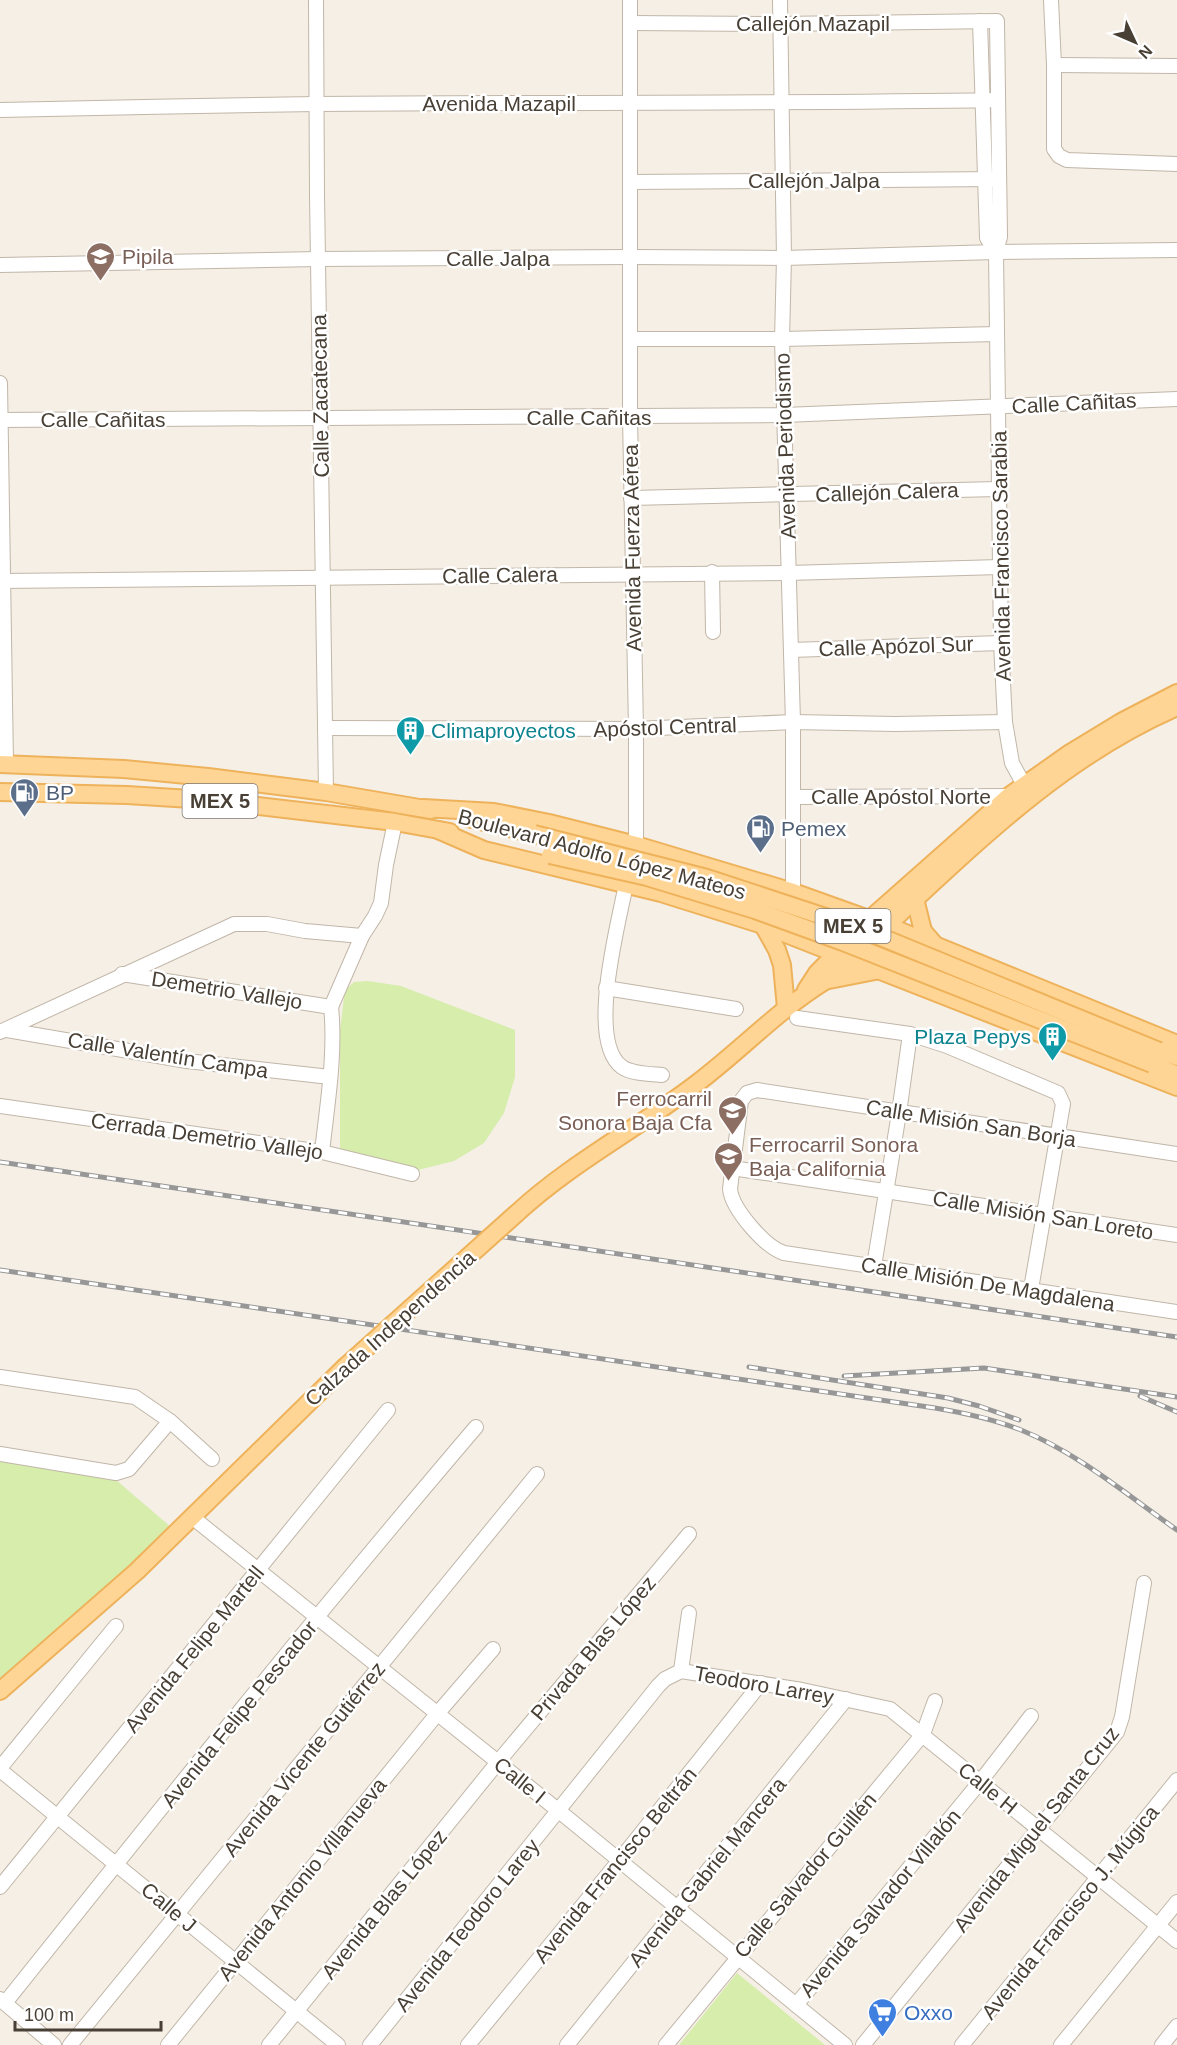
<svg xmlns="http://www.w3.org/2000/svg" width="1177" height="2045" font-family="Helvetica,sans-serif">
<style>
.green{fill:#d6edac}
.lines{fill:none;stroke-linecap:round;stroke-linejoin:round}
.minor-casing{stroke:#c1b6a8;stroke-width:16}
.major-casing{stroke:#eeb25b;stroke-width:20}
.minor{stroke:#fff;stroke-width:14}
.major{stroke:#ffd595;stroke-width:16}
.rail-casing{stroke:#979797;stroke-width:5}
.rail{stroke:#fff;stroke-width:3;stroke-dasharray:9;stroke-linecap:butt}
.major-bridge-casing{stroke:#eeb25b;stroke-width:20;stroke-linecap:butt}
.major-bridge{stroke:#ffd595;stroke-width:16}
.labels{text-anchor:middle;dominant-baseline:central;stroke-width:5;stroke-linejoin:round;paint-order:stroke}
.shield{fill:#fff;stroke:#7f7972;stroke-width:1.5}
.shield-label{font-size:20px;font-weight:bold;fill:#483f35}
.street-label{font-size:21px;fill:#483f35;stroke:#fff}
.education-label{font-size:21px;fill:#785e54;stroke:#fff;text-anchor:start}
.culture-label{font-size:21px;fill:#0d838f;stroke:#fff;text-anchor:start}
.service-label{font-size:21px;fill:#4e5e75;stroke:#fff;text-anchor:start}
.shop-label{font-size:21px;fill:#366cbe;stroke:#fff;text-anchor:start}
</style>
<rect width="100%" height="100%" fill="#f5efe6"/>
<g class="green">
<polygon points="368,981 401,986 515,1030 515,1077 504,1113 484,1143 454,1161 414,1171 340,1155 340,1030 345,990 354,982"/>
<polygon points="0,1460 116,1480 172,1528 0,1678"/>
<polygon points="737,1973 825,2045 679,2045"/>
</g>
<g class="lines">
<defs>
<g id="minor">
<polyline points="316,0 317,195 326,792"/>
<polyline points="630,0 630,417 636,729 636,845"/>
<polyline points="780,0 784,258 782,339 793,722 793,892"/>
<polyline points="1051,0 1054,65 1054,149 1059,156 1067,160 1177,164"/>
<polyline points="980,21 987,238 996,252"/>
<polyline points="630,23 780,24 997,21 1000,237 996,252 1001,643 1005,722 1012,763 1024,785"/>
<polyline points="1054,65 1177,66"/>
<path d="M0,110C105,108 211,105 316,104C543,102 770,104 998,100"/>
<polyline points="630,182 999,179"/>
<polyline points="0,265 318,259 631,257 784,258 996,252 1177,250"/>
<polyline points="631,339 782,339 997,334"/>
<polyline points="0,383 6,764"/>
<polyline points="0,420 784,415 1177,399"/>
<polyline points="631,498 998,489"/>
<polyline points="712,572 713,632"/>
<polyline points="0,581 788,573 1000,567"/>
<polyline points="791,650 1001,643"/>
<polyline points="325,728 636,729 793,722 895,724 1005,722"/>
<polyline points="794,797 1009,796"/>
<path d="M626,884C619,922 586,1041 622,1067C632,1074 650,1074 662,1075"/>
<path d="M122,974L331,1007C336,1053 327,1106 322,1152"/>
<polyline points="606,988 736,1009"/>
<polyline points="331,1007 362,936 375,916 381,903 386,865 395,822"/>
<polyline points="797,1018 910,1034 947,1046 1058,1093 1063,1104 1031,1289"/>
<polyline points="7,1030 187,1061 330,1077"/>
<polyline points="0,1032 234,924 267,924 305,931 362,936"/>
<polyline points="0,1106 322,1152 412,1174"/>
<path d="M1177,1154L757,1090L747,1093L741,1101L730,1189C732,1209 765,1247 784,1253L1177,1312"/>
<polyline points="732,1168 1177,1235"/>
<polyline points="874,1266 899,1113 910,1034"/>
<polyline points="0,1377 135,1397 170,1421 212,1459"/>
<polyline points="0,1454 116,1473 129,1469 170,1421"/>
<polyline points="192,1517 559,1811 845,2045"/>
<polyline points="681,1671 689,1613"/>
<polyline points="0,1768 116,1626"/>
<polyline points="0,1770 338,2045"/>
<polyline points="0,1887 388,1410"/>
<polyline points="0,1999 54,2045"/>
<path d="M5,2003C160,1809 315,1616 476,1427"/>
<polyline points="796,2005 980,1782 1031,1716"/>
<polyline points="70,2045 537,1474"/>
<polyline points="168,2045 437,1714 493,1649"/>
<polyline points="269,2045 498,1762 689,1534"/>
<polyline points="370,2045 658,1686 665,1679 681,1671 802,1690 890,1709 1177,1941"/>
<polyline points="468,2045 619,1861 761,1683"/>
<polyline points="567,2045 846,1699"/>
<polyline points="666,2045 923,1734 935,1701"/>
<polyline points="863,2045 1117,1732 1122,1717 1144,1583"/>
<polyline points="962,2045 1177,1780"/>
<polyline points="1061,2045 1177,1902"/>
<polyline points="1162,2045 1177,2026"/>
</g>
<g id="major">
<polyline points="0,764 124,769 208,777 326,792 431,810"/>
<polyline points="0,792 127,795 207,800 395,822 450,832"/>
<polyline points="423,808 494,812 549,823 636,845 793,892 888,926 1177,1044"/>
<polyline points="468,818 534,834"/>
<polyline points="438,830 484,850 661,893 763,925 1177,1087"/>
<polyline points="915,899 923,931 935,945"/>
<polyline points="763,925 777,950 782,965 786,1008"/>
<polyline points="829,980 880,970"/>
<polyline points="806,990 817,973 870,919 1009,796 1070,753 1121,722 1177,693"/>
<polyline points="1159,1051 1177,1057"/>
<polyline points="1152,1064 1177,1075"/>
<path d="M517,1213C571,1163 637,1129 696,1084C740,1051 778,1010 825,981C938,884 1038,767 1177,707"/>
<polyline points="0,1691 137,1571 345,1367"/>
</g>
</defs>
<use href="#minor" class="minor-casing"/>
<use href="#major" class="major-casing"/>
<use href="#minor" class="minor"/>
<use href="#major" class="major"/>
<defs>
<g id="rail">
<polyline points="0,1162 1177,1337"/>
<path d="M0,1270L935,1408C965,1413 993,1419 1021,1430C1078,1453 1127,1495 1177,1530"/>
<polyline points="749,1367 948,1398 979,1406 1019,1420"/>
<polyline points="844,1376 984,1368 1177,1397"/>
<polyline points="1140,1396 1177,1412"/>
</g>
</defs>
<use href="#rail" class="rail-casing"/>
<use href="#rail" class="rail"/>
<defs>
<g id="major-bridge">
<polyline points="534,834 707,878 859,928 1159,1051"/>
<polyline points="550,855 647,877 755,910 843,942 1152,1064"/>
<polyline points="345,1367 517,1213"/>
</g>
</defs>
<use href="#major-bridge" class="major-bridge-casing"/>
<use href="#major-bridge" class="major-bridge"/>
</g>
<defs>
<symbol id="school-pin" viewBox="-11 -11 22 30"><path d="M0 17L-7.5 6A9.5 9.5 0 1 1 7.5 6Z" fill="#8d6e63" stroke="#fff"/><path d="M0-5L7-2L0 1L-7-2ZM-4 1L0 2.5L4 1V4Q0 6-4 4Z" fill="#fff"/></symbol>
<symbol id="building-pin" viewBox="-11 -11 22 30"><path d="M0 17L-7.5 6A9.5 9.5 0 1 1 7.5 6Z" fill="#0f9aa8" stroke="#fff"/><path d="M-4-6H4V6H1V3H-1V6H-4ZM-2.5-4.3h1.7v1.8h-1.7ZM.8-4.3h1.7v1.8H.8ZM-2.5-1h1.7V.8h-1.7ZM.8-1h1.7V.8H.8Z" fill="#fff"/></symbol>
<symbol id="fuel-pin" viewBox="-11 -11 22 30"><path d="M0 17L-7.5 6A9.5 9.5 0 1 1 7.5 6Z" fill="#5c6f8a" stroke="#fff"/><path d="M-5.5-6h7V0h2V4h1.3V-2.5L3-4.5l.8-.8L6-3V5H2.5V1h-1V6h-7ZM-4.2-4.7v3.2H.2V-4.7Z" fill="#fff"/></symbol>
<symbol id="supermarket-pin" viewBox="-11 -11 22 30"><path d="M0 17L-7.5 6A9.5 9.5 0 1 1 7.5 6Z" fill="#3f7fe0" stroke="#fff"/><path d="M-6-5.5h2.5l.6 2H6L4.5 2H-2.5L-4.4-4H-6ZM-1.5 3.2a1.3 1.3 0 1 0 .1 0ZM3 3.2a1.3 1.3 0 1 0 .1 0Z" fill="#fff"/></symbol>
</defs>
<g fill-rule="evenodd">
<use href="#school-pin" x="84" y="240" width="33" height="45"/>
<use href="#building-pin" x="394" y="714" width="33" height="45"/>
<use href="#fuel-pin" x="8" y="776" width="33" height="45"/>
<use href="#fuel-pin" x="744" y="812" width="33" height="45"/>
<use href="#building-pin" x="1036" y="1020" width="33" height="45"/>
<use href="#school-pin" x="716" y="1094" width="33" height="45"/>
<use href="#school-pin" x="712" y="1140" width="33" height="45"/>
<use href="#supermarket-pin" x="866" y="1996" width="33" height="45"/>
</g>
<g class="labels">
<g class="shield">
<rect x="182.5" y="784" width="75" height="34" rx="4.5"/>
<rect x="815.5" y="909" width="75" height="34" rx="4.5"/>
</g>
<g class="shield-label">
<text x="220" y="801">MEX 5</text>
<text x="853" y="926">MEX 5</text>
</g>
<g class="street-label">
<text x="813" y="23">Callejón Mazapil</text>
<text x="499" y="103">Avenida Mazapil</text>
<text x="814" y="180">Callejón Jalpa</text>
<text x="498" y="258">Calle Jalpa</text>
<text transform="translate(320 396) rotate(-91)">Calle Zacatecana</text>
<text transform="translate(1074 403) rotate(-3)">Calle Cañitas</text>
<text x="589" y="417">Calle Cañitas</text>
<text x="103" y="419">Calle Cañitas</text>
<text transform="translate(785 446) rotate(-92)">Avenida Periodismo</text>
<text transform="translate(887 492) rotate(-2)">Callejón Calera</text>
<text transform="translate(632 548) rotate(-91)">Avenida Fuerza Aérea</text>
<text transform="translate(1001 556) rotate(-91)">Avenida Francisco Sarabia</text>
<text transform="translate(500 575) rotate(-1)">Calle Calera</text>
<text transform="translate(896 646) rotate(-2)">Calle Apózol Sur</text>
<text transform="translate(665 727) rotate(-2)">Apóstol Central</text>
<text x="901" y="796">Calle Apóstol Norte</text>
<text transform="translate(602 854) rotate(15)">Boulevard Adolfo López Mateos</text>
<text transform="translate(227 990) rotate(9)">Demetrio Vallejo</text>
<text transform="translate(168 1055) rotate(9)">Calle Valentín Campa</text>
<text transform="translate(971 1123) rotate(9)">Calle Misión San Borja</text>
<text transform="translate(207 1136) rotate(8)">Cerrada Demetrio Vallejo</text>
<text transform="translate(1043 1215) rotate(9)">Calle Misión San Loreto</text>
<text transform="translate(988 1284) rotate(9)">Calle Misión De Magdalena</text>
<text transform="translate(390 1328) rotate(-42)">Calzada Independencia</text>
<text transform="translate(593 1648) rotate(-50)">Privada Blas López</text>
<text transform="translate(194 1649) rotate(-51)">Avenida Felipe Martell</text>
<text transform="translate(764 1685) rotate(10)">Teodoro Larrey</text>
<text transform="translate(239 1714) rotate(-51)">Avenida Felipe Pescador</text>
<text transform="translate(304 1759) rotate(-51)">Avenida Vicente Gutiérrez</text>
<text transform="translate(520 1780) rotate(39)">Calle I</text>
<text transform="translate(988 1788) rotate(39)">Calle H</text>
<text transform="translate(1036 1829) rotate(-52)">Avenida Miguel Santa Cruz</text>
<text transform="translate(615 1865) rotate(-51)">Avenida Francisco Beltrán</text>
<text transform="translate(707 1872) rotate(-51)">Avenida Gabriel Mancera</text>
<text transform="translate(805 1875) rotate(-50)">Calle Salvador Guillén</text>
<text transform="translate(302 1879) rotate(-51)">Avenida Antonio Villanueva</text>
<text transform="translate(880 1903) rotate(-50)">Avenida Salvador Villalón</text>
<text transform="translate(384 1904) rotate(-51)">Avenida Blas López</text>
<text transform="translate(169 1907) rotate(40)">Calle J</text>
<text transform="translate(1070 1912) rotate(-51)">Avenida Francisco J. Múgica</text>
<text transform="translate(467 1925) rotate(-51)">Avenida Teodoro Larey</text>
</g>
<g class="education-label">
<text x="122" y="256">Pipila</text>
<text x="712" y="1098" text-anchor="end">Ferrocarril<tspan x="712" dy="24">Sonora Baja Cfa</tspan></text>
<text x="749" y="1144">Ferrocarril Sonora<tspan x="749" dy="24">Baja California</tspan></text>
</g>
<g class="culture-label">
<text x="431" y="730">Climaproyectos</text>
<text x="1031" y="1036" text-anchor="end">Plaza Pepys</text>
</g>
<g class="service-label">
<text x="46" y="792">BP</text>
<text x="781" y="828">Pemex</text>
</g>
<g class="shop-label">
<text x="904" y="2012">Oxxo</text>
</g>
</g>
<g transform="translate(1135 42) rotate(134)" stroke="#ffffff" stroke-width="4.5" paint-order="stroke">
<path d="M0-4.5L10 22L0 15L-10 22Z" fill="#483f35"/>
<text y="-9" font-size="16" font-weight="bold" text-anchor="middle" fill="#483f35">N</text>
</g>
<path d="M15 2021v9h146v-9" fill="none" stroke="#483f35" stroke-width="3"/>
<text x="24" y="2021" font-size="18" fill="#483f35" stroke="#ffffff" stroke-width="4.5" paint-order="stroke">100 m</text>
</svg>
